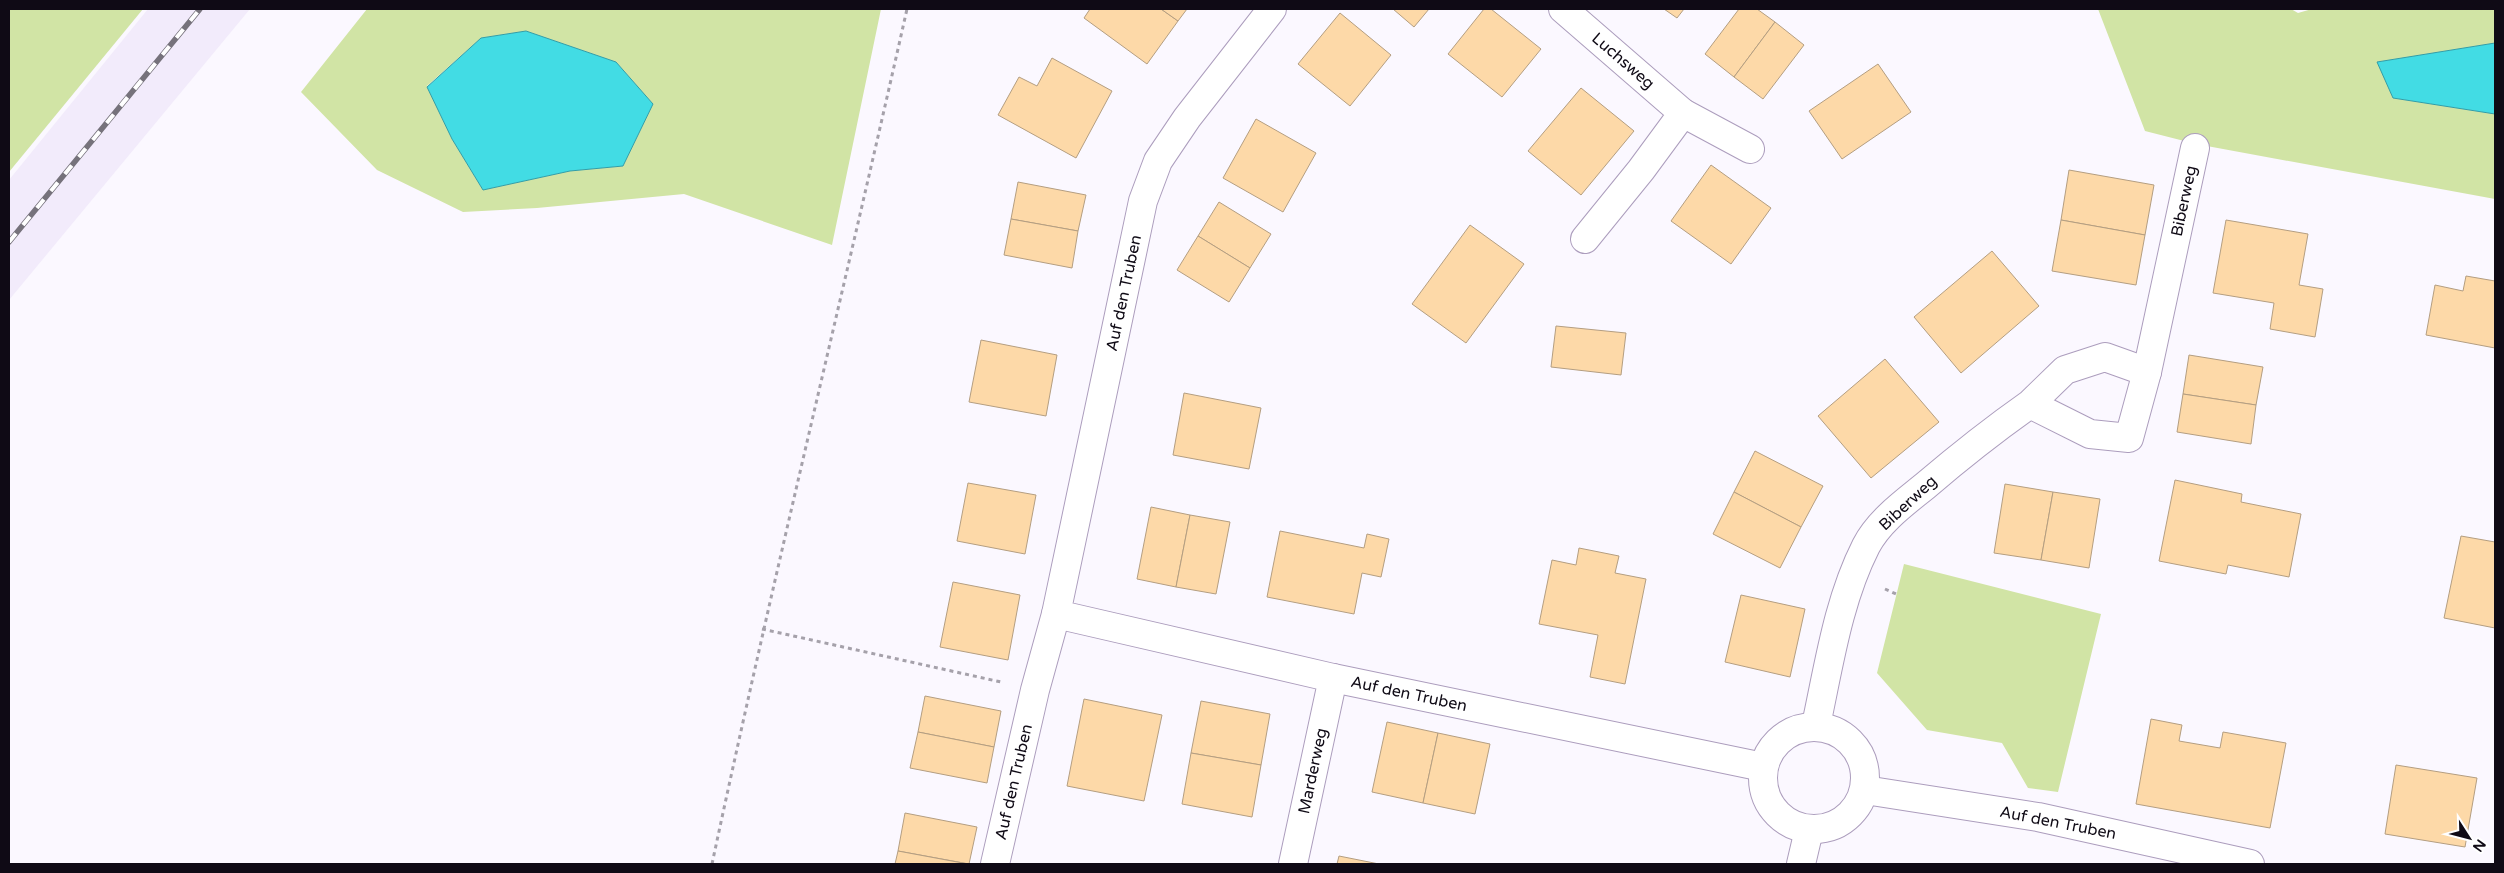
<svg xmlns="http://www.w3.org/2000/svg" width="2504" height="873" font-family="'Varela Round',sans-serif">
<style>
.built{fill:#f2ebfb}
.green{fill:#d1e4a5;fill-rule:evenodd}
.water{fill:#42dce4;stroke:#339da6}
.building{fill:#fdd9a8;stroke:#b49e81}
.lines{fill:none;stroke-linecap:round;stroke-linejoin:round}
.minor-casing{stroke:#ac9dbd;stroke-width:30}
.path{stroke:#a5a1aa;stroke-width:3;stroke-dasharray:4 4;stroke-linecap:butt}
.minor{stroke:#fff;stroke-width:28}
.rail-casing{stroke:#76727b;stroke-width:5.5}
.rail{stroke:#fff;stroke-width:4;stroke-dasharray:11;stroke-linecap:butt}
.labels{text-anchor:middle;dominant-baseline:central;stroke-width:4;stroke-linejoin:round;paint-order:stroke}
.street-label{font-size:16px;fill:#0f0a15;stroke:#fff}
</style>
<rect width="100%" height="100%" fill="#fbf8ff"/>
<polygon class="built" points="148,9 250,9 9,300 9,180"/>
<g class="green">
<polygon points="9,9 143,9 9,172"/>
<path d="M367,9H881L832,245L684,194L537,208L463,212L377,170L301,92ZM526,31L616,62L653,104L623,166L570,171L483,190L452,139L427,86L481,38Z"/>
<polygon points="2098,9 2291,9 2298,13 2312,9 2495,9 2495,43 2378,62 2393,98 2495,114 2495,199 2196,144 2145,131"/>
<polygon points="1904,564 2101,614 2058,792 2028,788 2002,743 1927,730 1877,673"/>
</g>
<g class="water">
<polygon points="526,31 616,62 653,104 623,166 570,171 483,190 452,139 427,87 481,38"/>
<polygon points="2495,43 2495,114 2393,98 2377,62"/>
</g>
<g class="building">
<polygon points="1090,9 1161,9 1178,21 1147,64 1084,18"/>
<polygon points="1161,9 1187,9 1178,21"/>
<polygon points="1393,9 1429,9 1414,27"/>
<polygon points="1484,9 1491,9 1541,49 1502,97 1448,54"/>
<polygon points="1664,9 1684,9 1677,18"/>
<polygon points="1739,9 1757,9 1775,22 1734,77 1705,54"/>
<polygon points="1340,13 1391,55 1350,106 1298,64"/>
<polygon points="1775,22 1804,45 1763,99 1734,77"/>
<polygon points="1052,58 1112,91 1076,158 998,115 1019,77 1037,86"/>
<polygon points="1878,64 1911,112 1842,159 1809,111"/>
<polygon points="1581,88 1634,131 1581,195 1528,151"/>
<polygon points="1256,119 1316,153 1283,212 1223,178"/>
<polygon points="1711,165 1771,208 1731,264 1671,221"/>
<polygon points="2069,170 2154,185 2145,235 2061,220"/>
<polygon points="1018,182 1086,195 1078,231 1011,219"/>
<polygon points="1219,202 1271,234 1250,268 1198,236"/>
<polygon points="1011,219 1078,231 1072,268 1004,255"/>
<polygon points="2061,220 2145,235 2136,285 2052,271"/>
<polygon points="2226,220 2308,234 2299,285 2323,289 2315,337 2270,329 2274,303 2213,293"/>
<polygon points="1470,225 1524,264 1466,343 1412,304"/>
<polygon points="1198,236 1250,268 1229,302 1177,270"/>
<polygon points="1992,251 2039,306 1961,373 1914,317"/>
<polygon points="2466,276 2495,281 2495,348 2426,335 2435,285 2463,291"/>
<polygon points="1556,326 1626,333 1621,375 1551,367"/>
<polygon points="981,340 1057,355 1046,416 969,402"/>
<polygon points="2189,355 2263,367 2256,405 2183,394"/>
<polygon points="1885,359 1939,422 1871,478 1818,416"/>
<polygon points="1184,393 1261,408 1249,469 1173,455"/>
<polygon points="2183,394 2256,405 2251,444 2177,432"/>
<polygon points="1755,451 1823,486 1801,527 1734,492"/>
<polygon points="2175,480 2242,494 2241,502 2301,514 2289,577 2228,565 2226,574 2159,561"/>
<polygon points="968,483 1036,495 1025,554 957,541"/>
<polygon points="2005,484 2053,492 2041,560 1994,553"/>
<polygon points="1734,492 1801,527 1780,568 1713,534"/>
<polygon points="2053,492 2100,499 2089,568 2041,560"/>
<polygon points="1151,507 1190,515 1176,587 1137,579"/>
<polygon points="1190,515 1230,522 1216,594 1176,587"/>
<polygon points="1280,531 1364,548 1367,534 1389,539 1381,577 1362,573 1354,614 1267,597"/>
<polygon points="2461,536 2495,542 2495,628 2444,618"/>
<polygon points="1579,548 1619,556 1615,573 1646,579 1625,684 1590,677 1598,635 1539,624 1552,560 1576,565"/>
<polygon points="953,582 1020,595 1008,660 940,647"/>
<polygon points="1741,595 1805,609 1790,677 1725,662"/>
<polygon points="925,696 1001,711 994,747 918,732"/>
<polygon points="1084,699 1162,715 1144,801 1067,786"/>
<polygon points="1201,701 1270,714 1261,765 1191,753"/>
<polygon points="2151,719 2182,725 2179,741 2220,748 2223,732 2286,743 2270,828 2136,804"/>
<polygon points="1387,722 1438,733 1423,803 1372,792"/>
<polygon points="918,732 994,747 987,783 910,768"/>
<polygon points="1438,733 1490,744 1475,814 1423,803"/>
<polygon points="1191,753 1261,765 1252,817 1182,804"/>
<polygon points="2396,765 2477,778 2465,847 2385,834"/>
<polygon points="905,813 977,827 969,864 898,851"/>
<polygon points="898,851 968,864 895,864"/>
<polygon points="1339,856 1379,864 1337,864"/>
</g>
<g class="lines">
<defs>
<g id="minor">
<polyline points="1272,9 1187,118 1158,161 1143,201 1056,614 1333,678 1763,767"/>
<polyline points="1563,9 1683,113 1641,170 1585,239"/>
<polyline points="1683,113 1750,149"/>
<polyline points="2147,372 2195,148"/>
<path d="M1816,725C1829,665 1838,601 1866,546C1879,521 1904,503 1925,486C1959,457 1993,430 2030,404L2090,434L2129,438L2147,372L2105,357L2065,370L2030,404"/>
<circle cx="1814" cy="778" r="51"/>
<polyline points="1865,790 2038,817 2250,864"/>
<polyline points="995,864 1035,690 1056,614"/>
<polyline points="1293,864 1333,678"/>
<polyline points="1801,864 1809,830"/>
</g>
</defs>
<use href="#minor" class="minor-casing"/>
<g class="path">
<polyline points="1885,589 1896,594"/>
<polyline points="762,629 1001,682"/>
<path d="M712,864C773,578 843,294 907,9"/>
</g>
<use href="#minor" class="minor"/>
<defs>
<polyline id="rail" points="9,242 200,9"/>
</defs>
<use href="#rail" class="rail-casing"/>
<use href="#rail" class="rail"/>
</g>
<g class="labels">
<g class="street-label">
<text transform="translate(1623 61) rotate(41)">Luchsweg</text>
<text transform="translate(2184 201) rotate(-78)">Biberweg</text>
<text transform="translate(1124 293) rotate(-78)">Auf den Truben</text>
<text transform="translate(1908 503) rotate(-43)">Biberweg</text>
<text transform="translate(1409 694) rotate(12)">Auf den Truben</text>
<text transform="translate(1313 771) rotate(-78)">Marderweg</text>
<text transform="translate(1014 782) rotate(-77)">Auf den Truben</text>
<text transform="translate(2058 823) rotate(11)">Auf den Truben</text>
</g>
</g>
<rect width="2504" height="873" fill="none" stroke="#0f0a15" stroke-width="20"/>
<g transform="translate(2469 838) rotate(126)" stroke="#ffffff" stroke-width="4" paint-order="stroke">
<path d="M0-4L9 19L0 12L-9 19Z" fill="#0f0a15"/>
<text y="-8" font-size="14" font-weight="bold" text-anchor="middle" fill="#0f0a15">N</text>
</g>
</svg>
